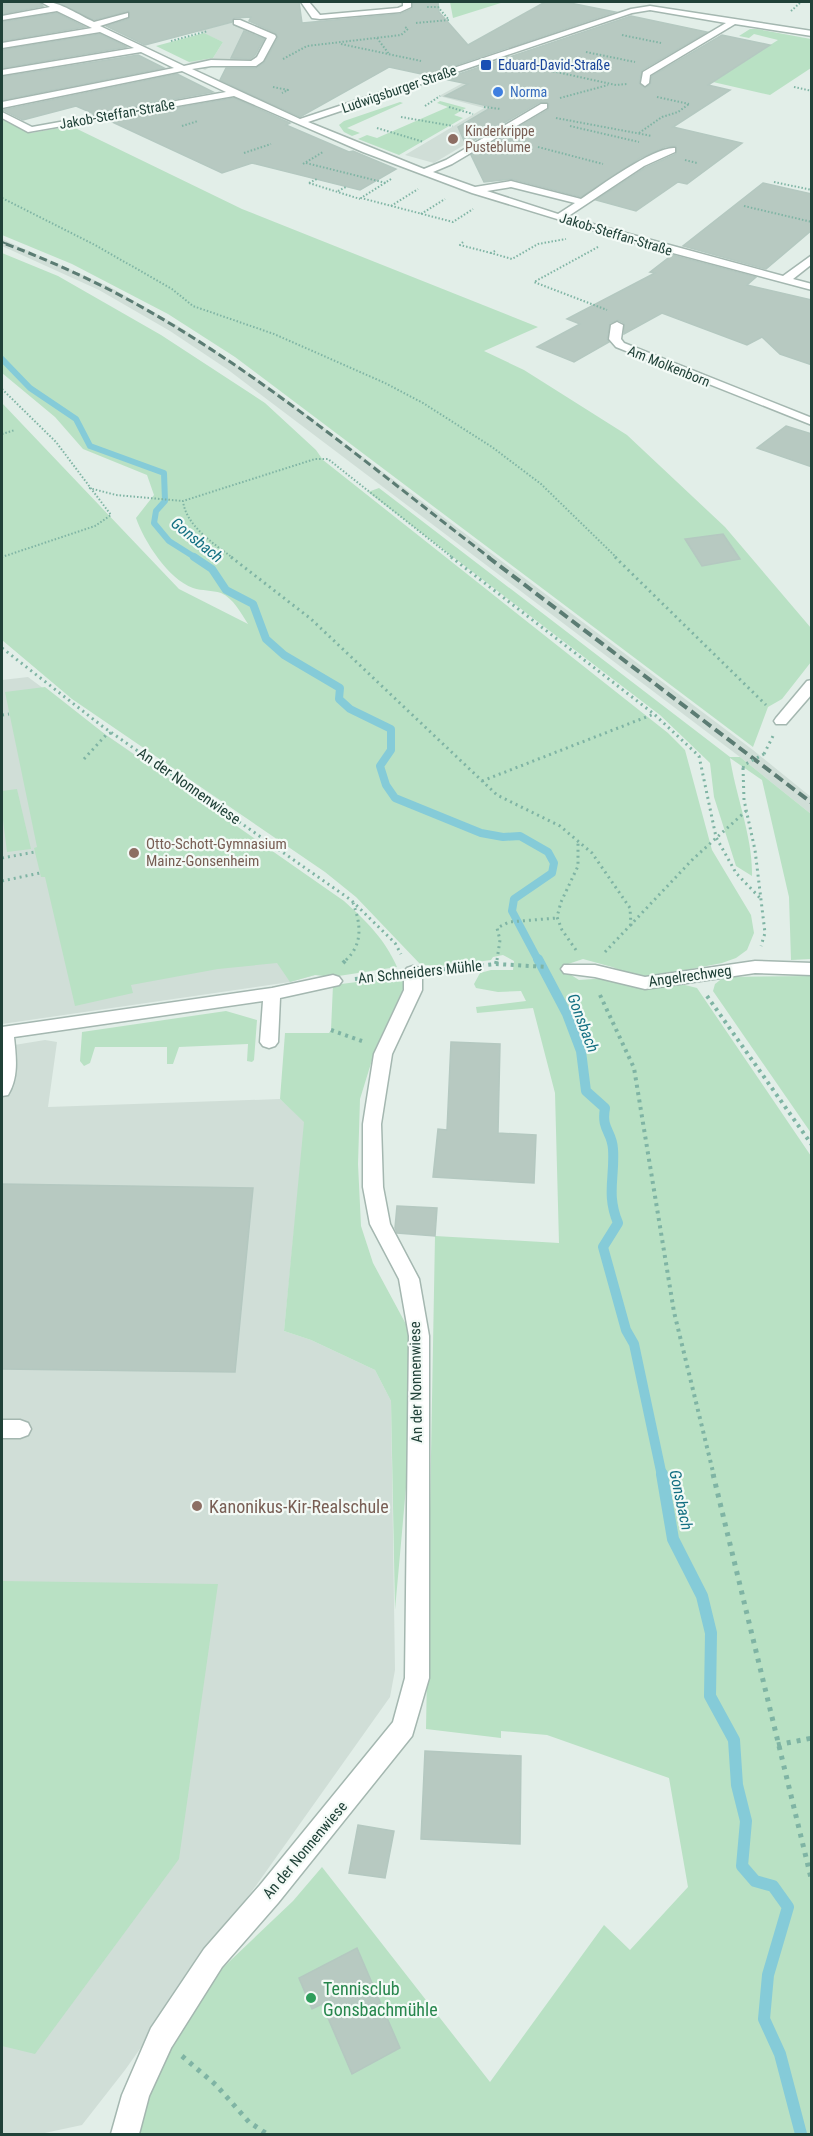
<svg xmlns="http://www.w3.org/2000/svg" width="813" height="2136" font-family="'Roboto Condensed',sans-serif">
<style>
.built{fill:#d0ded7}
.green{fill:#b9e1c4}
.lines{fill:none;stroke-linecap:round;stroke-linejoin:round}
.stream-far3{stroke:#85cbd8;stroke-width:6}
.stream-far2{stroke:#85cbd8;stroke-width:8}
.stream-far1{stroke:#85cbd8;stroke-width:10}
.stream{stroke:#85cbd8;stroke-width:12}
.building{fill:#b7c9c1;stroke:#b4c8c0;stroke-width:1.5}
.minor-casing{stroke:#a4b7b0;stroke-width:3}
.path-far3{stroke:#7fb4a4;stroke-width:2;stroke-dasharray:1.5 2;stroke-linecap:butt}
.path-far2{stroke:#7fb4a4;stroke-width:3;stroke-dasharray:2 4;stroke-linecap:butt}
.path-far1{stroke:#7fb4a4;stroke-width:4;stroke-dasharray:3 4.5;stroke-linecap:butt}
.path{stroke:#7fb4a4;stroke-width:5;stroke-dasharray:4 6;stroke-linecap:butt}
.minor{fill:#fff;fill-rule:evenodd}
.rail-far2{stroke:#5b7c73;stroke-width:2;stroke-dasharray:6 3;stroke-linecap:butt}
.rail-far1{stroke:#5b7c73;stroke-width:3;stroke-dasharray:8 4;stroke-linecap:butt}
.rail{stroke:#5b7c73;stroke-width:4;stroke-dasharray:10 5;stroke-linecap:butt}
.path-bridge{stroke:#7fb4a4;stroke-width:3;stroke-dasharray:2 4;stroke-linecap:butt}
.transit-dot{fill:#1a4fb4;stroke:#f3faf6;stroke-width:2}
.shop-dot{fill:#3f7fe0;stroke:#f3faf6;stroke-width:2}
.education-dot{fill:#8d6e63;stroke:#f3faf6;stroke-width:2}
.leisure-dot{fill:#2e9e5b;stroke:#f3faf6;stroke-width:2}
.labels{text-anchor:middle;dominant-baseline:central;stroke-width:4.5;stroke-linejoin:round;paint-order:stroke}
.far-transit-label{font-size:14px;fill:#164399;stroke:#f3faf6;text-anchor:start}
.far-street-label{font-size:14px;fill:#204138;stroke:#f3faf6}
.far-shop-label{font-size:14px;fill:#366cbe;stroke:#f3faf6;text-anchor:start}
.far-education-label{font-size:14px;fill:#785e54;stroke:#f3faf6;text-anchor:start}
.street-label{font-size:15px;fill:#204138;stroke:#f3faf6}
.education-label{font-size:15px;fill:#785e54;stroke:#f3faf6;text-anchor:start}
.water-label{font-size:16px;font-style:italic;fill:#147083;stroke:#f3faf6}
.near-education-label{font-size:18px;fill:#785e54;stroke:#f3faf6;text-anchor:start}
.near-leisure-label{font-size:18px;fill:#27864d;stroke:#f3faf6;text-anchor:start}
</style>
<rect width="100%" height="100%" fill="#e2eee8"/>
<g class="built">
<polygon points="239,21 255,26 277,24 293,44 258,67 210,67 205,70 189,62 213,58 223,42 198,31"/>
<polygon points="496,65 514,115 434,163 405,155 484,108 439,96"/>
<polygon points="2,239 110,287 180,327 274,390 753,750 811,797 811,814 740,757 227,369 170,331 99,290 2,246"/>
<polygon points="28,677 106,735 193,794 315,975 290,982 2,1024 2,680"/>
<polygon points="45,1040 57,1042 48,1107 280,1099 305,1122 284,1331 311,1340 375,1370 391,1401 395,1670 390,1697 125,2070 82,2125 40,2134 2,2134 2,1047"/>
</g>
<g class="green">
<polygon points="450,2 504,2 453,18"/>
<polygon points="757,29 811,39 811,68 770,95 713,82 778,40 754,34 749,38 739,36 750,29"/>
<polygon points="204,33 223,42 213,58 189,62 156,46"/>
<polygon points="440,101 466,108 454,115 463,118 399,155 358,139 367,135 377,138 448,107 437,103"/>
<polygon points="400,102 403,103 347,128 360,133 352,136 344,132 339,125 344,121"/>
<polygon points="2,118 31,133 71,126 242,209 538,327 484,351 524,370 627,435 725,527 811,628 811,662 782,699 768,707 753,747 235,357 168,314 72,264 2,235"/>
<path d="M2,253L58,276L161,335L265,403L316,450L323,460L668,733L685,750L712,850L751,915L754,933L747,950L736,958L722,963L650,977H639L612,967L583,959L568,964V973L579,980L608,978L635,988L681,984L697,988L811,1156V2134H135L150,2090L185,2019L212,1978L293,1901L322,1867L490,2082L604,1925L630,1950L688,1887L669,1778L547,1735L501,1731V1738L426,1729L435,1236L559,1243L555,1093L533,1008L477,1013L476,1007L526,1001L521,991L498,992L476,988L474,984L480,973L491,970H513L514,961L503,955L493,957L491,960L468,963L464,966L421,965L356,897L325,872L72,699L2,640V403L179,589L248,624C241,613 233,598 221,593C212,590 202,591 193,588C168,579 144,541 136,518L154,495L147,475L83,449L55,417L2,373Z"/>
<path d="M379,488L730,757H740L811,814V959L791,960L789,897L762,780L730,758C736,797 753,837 752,876L736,866L714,797L710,763L660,715L368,492Z"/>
<path d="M45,687L106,735L344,901C366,921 385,939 397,967L332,977L315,975L290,982L277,963L218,969L131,985L133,993L75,1006L45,877H41L34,848L37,847L5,692Z"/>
<polygon points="17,789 31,849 7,852 2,812 2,791"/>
<polygon points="811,976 811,1133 713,991 715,984 724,977"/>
<polygon points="397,977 403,980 405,985 376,1047 360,1099 358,1164 361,1226 373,1263 408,1328 410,1443 395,1610 391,1401 375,1370 311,1340 284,1331 304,1122 280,1099 285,1033 329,1033 331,1030 333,985"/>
<polygon points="226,1011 257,1020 254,1060 252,1062 247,1061 248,1044 179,1047 173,1064 167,1064 167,1047 95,1047 90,1063 84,1066 80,1061 82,1032"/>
<polygon points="2,1581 218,1584 179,1859 35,2054 2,2046"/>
</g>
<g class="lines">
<polyline class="stream-far3" points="2,359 30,388 76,419 90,446 164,473 165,501 156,511 154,523 169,541 196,558"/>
<polyline class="stream-far2" points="194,557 212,569 226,590 253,604 266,639 284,655 340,688 339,699 350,709 391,729 391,750 380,766 386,785 395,798 481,833 503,837 520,836 548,852 554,863 552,873 514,899 512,911 538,960"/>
<path class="stream-far1" d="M538,959L567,1014L581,1051L586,1091L605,1108C601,1130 612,1131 613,1149C615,1177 606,1194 618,1223L603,1247L626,1330L634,1344L662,1476"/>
<polyline class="stream" points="662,1474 673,1539 702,1596 711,1633 710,1696 734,1740 737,1785 746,1821 742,1866 755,1881 773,1886 788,1907 768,1975 764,2019 780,2054 801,2134"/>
</g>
<g class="building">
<polygon points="2,2 39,2 43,6 2,14"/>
<polygon points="56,2 299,2 302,23 400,14 412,9 413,2 438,2 439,12 468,45 545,2 565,2 615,12 426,75 389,67 300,117 220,80 226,68 256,68 264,63 278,38 276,33 249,21 251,17 234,18 232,22 145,45 106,26 129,19 129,11 94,20"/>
<polygon points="57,13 85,27 2,41 2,22"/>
<polygon points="631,16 707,32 642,70 639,83 645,88 650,85 652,76 722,35 770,45 708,85 730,90 673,127 742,143 687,184 678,182 636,211 596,200 645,168 676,154 676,146 665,147 640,158 581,197 512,179 484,182 471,155 548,110 549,104 540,102 466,145 458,127 492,107 445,96 468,84 444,79"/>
<polygon points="244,31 264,39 255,55 250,59 231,58"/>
<polygon points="100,34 127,47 2,68 2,50"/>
<polygon points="138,55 164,68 2,100 2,77"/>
<polygon points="177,74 213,92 94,114 76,106 23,120 3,110"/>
<polygon points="234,98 290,123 286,125 349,152 353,151 396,169 360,190 252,163 222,173 108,120"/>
<polygon points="763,183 812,194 812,230 766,269 683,246"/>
<polygon points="672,255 756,277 747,285 812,300 812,365 780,354 762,337 747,345 662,313 624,334 624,323 618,320 610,323 607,339 609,342 574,362 537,347 580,324 567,319 655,273 650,272"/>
<polygon points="786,426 812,434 812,467 757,448"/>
<polygon points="723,534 740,559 702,566 685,539"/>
<polygon points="451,1042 500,1044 498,1133 536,1135 534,1183 433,1177 438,1129 447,1130"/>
<polygon points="2,1184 253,1188 235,1372 2,1369"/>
<polygon points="397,1206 437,1208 435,1236 397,1233 395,1228"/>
<polygon points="425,1751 521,1756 520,1844 421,1839"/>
<polygon points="358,1825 394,1831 385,1878 349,1873"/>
<polygon points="357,1948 400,2048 352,2074 322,2004 312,2009 299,1978"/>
</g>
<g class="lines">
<defs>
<g id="minor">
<path d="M41,2C58,0 78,15 94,22L128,13V17L100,26L184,66L211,60L251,61L257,57L267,38L234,24V20H240L275,35L276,37L263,61L256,66H211L192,69L300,119L631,9L650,6L812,31V36L735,24L650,75L649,83L645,86L641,83L643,72L726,23L650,10L632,13L308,122L424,169L446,160L541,104H547V108L452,164L433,172L475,187L511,181L581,199C600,186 655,146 675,148V152L644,166L567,217L783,276L812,255V264L793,279L812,284V290L639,244L472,193L363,152L234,96L28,132L2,118V112L32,127L226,92L182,71L2,108V102L174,68L141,52L2,75V70L134,48L100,32L2,48V43L92,28L57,11L2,20V16L50,7ZM511,187L575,203L558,214L487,191Z"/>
<polygon points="301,2 309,2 320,15 398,8 403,6 403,2 411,2 411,7 400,12 320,19 312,18"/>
<polygon points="617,322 623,325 621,339 624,343 812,418 812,425 616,347 609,339 611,325"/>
<polygon points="812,680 812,694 786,724 776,724 774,721 776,718 807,681"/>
<polygon points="755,961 812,963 812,975 755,973 645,989 595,977 564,973 561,969 564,965 595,965 645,977"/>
<polygon points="413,966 419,968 422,972 422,990 392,1054 381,1124 383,1187 390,1224 419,1279 429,1336 429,1678 412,1736 278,1903 222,1967 171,2048 149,2096 139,2134 111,2134 122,2095 151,2028 204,1949 260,1885 393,1722 405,1678 409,1336 399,1279 370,1224 363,1187 363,1124 374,1054 404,990 404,972 407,968"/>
<path d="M333,975L339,977L342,981L339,985L280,998L278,1042L275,1046L269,1048L263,1046L260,1042L263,1001L14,1037C16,1057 19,1077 8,1095L2,1096V1027L272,988Z"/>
<polygon points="2,1420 20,1420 28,1423 31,1429 28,1435 20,1438 2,1438"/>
</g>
</defs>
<use href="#minor" class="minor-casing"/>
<g class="path-far3">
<polyline points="791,11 801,2"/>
<polyline points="416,23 449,20 438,7 427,7"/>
<polyline points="622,35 661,43"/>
<polyline points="377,38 389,54"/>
<polyline points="171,41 208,31"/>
<polyline points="341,44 421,61"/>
<polyline points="586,52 635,62"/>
<polyline points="283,59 307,46 401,35 408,29 405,27"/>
<polyline points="529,66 616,85 627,84"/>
<polyline points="273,87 288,90 282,93"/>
<polyline points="794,87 812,91"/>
<polyline points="657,97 689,104"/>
<polyline points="560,98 608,85"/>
<polyline points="425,106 440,96"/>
<polyline points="449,107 473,114"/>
<polyline points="484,107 501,109"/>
<polyline points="401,117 453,126"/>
<polyline points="556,118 652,136"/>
<polyline points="182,126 198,121"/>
<polyline points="570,126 639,142"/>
<polyline points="377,128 424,142"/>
<polyline points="639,133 662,117 678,112 689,104"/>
<polyline points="538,147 603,164"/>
<polyline points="244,153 271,144"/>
<polyline points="685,160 697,163"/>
<polyline points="306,163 386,183"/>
<polyline points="303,164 323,152"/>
<polyline points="391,179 361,198 453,222 473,209"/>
<polyline points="774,182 812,190"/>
<polyline points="309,183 360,199"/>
<polyline points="309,183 317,179"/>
<polyline points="338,191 346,187"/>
<polyline points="2,198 95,245 172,289 193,306 274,334 385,383 423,403 492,447 541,484 617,558"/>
<polyline points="391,206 418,189"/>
<polyline points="744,206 812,222"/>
<polyline points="421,214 445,199"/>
<polyline points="463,242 460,245 491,253"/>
<polyline points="598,247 534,282 607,310"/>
<polyline points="495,251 491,253 512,259 538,244 566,239"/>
<polyline points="2,389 56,442 111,515 95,526 2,557"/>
<polyline points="2,434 15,430"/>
<polyline points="89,488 116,495 183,501"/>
<path d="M233,558C214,544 186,526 183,501L315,459H328L453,558"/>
</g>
<g class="path-far2">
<polyline points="231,557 311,619 497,795 560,826 592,853 630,908 631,926"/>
<polyline points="451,557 654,714 699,756 716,837 736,873 761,899"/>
<polyline points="615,557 766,705"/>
<polyline points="2,648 102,726 351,900 395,943 401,954"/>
<polyline points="2,715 9,714"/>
<polyline points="764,754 773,736"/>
<polyline points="84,759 106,735 111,733"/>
<polyline points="743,768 744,800 755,850 765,933 761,946"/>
<polyline points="482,781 654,714"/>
<polyline points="2,858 35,852"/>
<polyline points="2,881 40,873"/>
<polyline points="576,950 562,930 557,917 561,902 578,866 578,842"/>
<polyline points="605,952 693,859 746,811"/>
<path d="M346,960C363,944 361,924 353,903"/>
<polyline points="497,960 500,940 497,928 509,922 557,918"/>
</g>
<g class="path-far1">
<polyline points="343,963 347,959"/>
<polyline points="496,964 497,959"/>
<polyline points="436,970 496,964 548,967"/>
<polyline points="355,979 389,975"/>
<polyline points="600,995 634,1068 674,1312 714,1476"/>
<polyline points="707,996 812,1145"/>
<polyline points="331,1030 362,1041"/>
</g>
<g class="path">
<polyline points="713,1474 812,1882"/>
<polyline points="777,1745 812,1738"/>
<polyline points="182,2056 216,2085 249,2122 267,2134"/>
</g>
<use href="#minor" class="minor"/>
<polyline class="rail-far2" points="2,242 10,245"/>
<path class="rail-far1" d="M6,244C43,258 79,274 114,292C250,363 369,466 490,558"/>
<polyline class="rail" points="488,557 812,803"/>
<polyline class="path-bridge" points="743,768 744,765 764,754"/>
</g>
<rect class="transit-dot" x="480" y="59" width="12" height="12" rx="3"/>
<circle class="shop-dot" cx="498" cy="92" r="6"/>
<g class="education-dot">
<circle cx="453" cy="139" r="6"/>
<circle cx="134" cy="853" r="6"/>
<circle cx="197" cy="1506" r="6"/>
</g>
<circle class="leisure-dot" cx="311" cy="1998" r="6"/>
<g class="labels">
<g class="far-transit-label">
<text x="498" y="65">Eduard-David-Straße</text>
</g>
<g class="far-street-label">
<text transform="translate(399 89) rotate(-19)">Ludwigsburger Straße</text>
<text transform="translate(117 114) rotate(-10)">Jakob-Steffan-Straße</text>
<text transform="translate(616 234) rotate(17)">Jakob-Steffan-Straße</text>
<text transform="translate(669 366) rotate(22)">Am Molkenborn</text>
</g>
<g class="far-shop-label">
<text x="510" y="92">Norma</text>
</g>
<g class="far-education-label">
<text x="465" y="131">Kinderkrippe<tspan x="465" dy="16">Pusteblume</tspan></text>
</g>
<g class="street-label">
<text transform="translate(189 786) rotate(35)">An der Nonnenwiese</text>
<text transform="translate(420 972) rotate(-6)">An Schneiders Mühle</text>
<text transform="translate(690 976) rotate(-8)">Angelrechweg</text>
<text transform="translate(416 1382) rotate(-91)">An der Nonnenwiese</text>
<text transform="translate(305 1850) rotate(-50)">An der Nonnenwiese</text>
</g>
<g class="education-label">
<text x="146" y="844">Otto-Schott-Gymnasium<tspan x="146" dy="17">Mainz-Gonsenheim</tspan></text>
</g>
<g class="water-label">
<text transform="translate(197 540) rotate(39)">Gonsbach</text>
<text transform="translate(583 1023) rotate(69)">Gonsbach</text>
<text transform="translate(681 1500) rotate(78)">Gonsbach</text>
</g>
<g class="near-education-label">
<text x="209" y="1506">Kanonikus-Kir-Realschule</text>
</g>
<g class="near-leisure-label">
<text x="323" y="1988">Tennisclub<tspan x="323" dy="21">Gonsbachmühle</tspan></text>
</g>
</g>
<rect width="813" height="2136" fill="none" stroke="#204138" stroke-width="6"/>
</svg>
